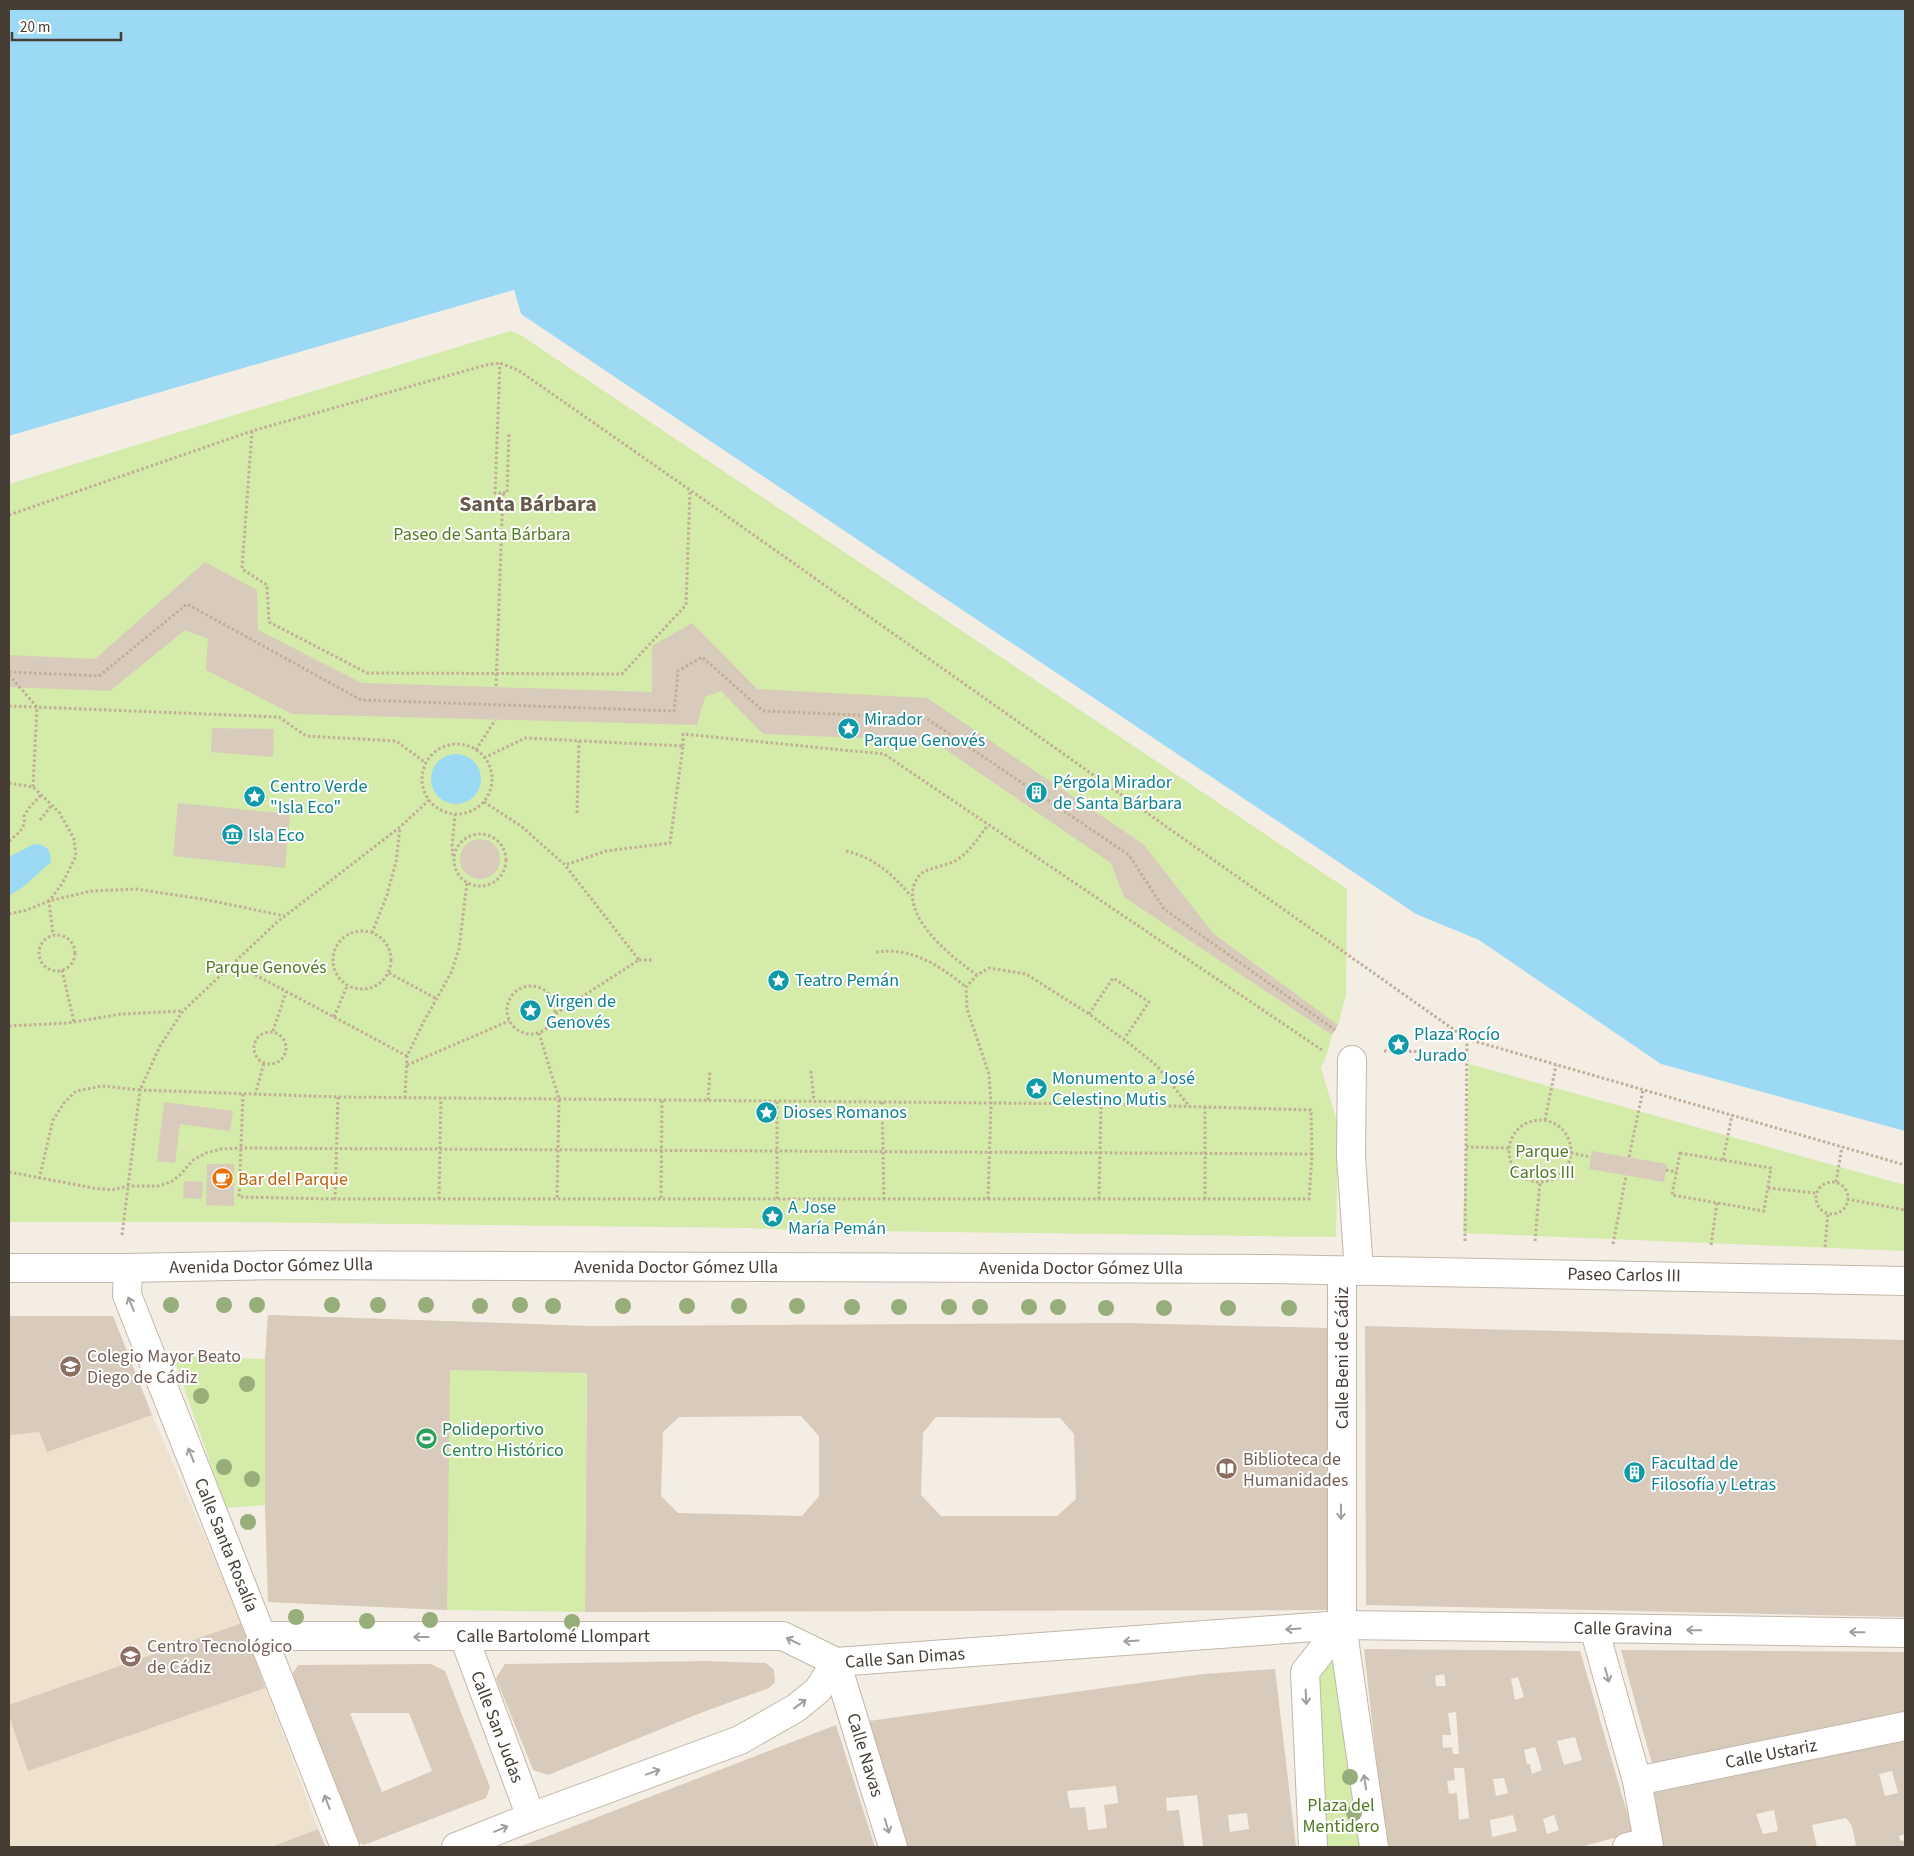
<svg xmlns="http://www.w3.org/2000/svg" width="1914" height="1856" font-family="'Source Sans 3',sans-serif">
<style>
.education{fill:#eee1cd}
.green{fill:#d4ebaa}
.water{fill:#9cd9f5}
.pier{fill:#f3ede4}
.building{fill:#d9cbbc;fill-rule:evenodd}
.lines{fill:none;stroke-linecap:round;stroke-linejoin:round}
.pedestrian-casing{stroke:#c2b7a9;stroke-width:30}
.minor-casing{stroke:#c2b7a9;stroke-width:30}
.tertiary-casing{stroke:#c2b7a9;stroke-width:30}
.path{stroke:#c2ae97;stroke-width:3;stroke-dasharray:2.5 2.5;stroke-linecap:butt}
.pedestrian{stroke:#fff;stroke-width:28}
.minor{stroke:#fff;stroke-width:28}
.tertiary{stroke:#fff;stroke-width:28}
.path-bridge{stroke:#c2ae97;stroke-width:3;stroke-dasharray:2.5 2.5;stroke-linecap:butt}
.tree{fill:#98ae7a}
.oneway{stroke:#a29e9a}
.labels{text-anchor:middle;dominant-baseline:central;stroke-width:4;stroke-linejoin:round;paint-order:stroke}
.park-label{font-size:18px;fill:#4e7b23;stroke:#fff}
.culture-label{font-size:18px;fill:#0d838f;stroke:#fff;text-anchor:start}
.food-label{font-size:18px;fill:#c56008;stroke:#fff;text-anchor:start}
.street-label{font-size:18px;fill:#463d34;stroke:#fff}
.education-label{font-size:18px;fill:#785e54;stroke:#fff;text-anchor:start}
.leisure-label{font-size:18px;fill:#27864d;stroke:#fff;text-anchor:start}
.district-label{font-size:22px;font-weight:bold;fill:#695a4a;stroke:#fff}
</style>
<rect width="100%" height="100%" fill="#f3ede4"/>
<polygon class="education" points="9,1316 113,1316 152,1415 242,1623 318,1829 270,1847 9,1847"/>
<g class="green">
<polygon points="510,331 519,334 1347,889 1346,994 1338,1025 1332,1035 1327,1054 1321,1068 1338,1125 1336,1237 794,1230 750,1228 234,1222 9,1222 9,484"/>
<polygon points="1469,1064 1905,1185 1905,1251 1463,1233"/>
<polygon points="268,1315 587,1326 585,1612 447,1610 268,1602 265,1505 226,1508 173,1356 265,1359"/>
<polygon points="1342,1625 1374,1847 1313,1847 1305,1672"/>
</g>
<g class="water">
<polygon points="9,9 1905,9 1905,1131 1661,1064 1479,940 1416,914 521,314 514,290 9,436"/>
<circle cx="456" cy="779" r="25"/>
<path d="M34,844C46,844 51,850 51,862L23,887L9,896V857Z"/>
</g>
<polygon class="pier" points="514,290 521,314 519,315 513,293 9,439 9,436"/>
<g class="building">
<polygon points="205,562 257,590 258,630 362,683 652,692 652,646 692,623 757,689 927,698 1143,844 1214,934 1338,1025 1332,1035 1124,897 1111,863 933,741 763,734 721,691 705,697 697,725 292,714 206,670 208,639 185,630 110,691 9,687 9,655 95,659"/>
<polygon points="212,728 274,729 273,757 211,752"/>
<polygon points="178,803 290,814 285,868 173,856"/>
<circle cx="480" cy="859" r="20"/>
<polygon points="164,1102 233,1111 230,1131 180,1124 175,1163 157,1161"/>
<polygon points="1592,1151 1667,1164 1664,1182 1589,1169"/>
<polygon points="207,1164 234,1164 234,1206 206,1205"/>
<polygon points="184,1181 203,1182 202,1199 183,1198"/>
<path d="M268,1315L587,1326L1125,1323L1327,1328L1332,1610L585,1612L587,1373L450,1370L447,1610L268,1602L265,1505V1359ZM801,1416L819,1436V1496L802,1516L678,1513L661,1496L663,1432L679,1417ZM936,1417L1060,1418L1074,1434L1076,1499L1057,1516H941L921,1495L923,1433Z"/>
<polygon points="9,1316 113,1316 152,1415 47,1452 39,1432 11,1435 9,1440"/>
<polygon points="1365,1326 1905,1340 1905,1617 1366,1605"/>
<polygon points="242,1623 265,1688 28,1771 9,1716 9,1705"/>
<path d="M1364,1649L1580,1651L1633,1833L1580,1847H1386ZM1444,1674L1446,1686H1436L1435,1676ZM1518,1677L1524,1697L1515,1700L1511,1679ZM1456,1712L1459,1754H1453L1452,1747L1443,1748L1442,1735H1451L1448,1713ZM1575,1737L1582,1760L1564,1765L1557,1741ZM1535,1747L1542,1770L1532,1774L1530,1764H1527L1524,1750ZM1454,1768H1464L1469,1818L1459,1820L1457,1793L1449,1794L1447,1781L1455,1780ZM1504,1778L1508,1793L1496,1796L1493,1779ZM1513,1815L1517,1831L1492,1837L1490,1820ZM1554,1815L1559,1830L1547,1834L1543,1819Z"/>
<polygon points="1621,1650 1905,1652 1905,1713 1652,1764"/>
<polygon points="706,1661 766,1663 774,1670 775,1682 769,1688 698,1714 548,1775 533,1770 496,1678 505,1664"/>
<path d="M431,1664L445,1671L490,1787L486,1798L364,1845L354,1840L289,1679L298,1665ZM350,1713H409L432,1771L382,1792Z"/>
<path d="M1275,1669L1296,1847H1203L1197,1795L1166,1798L1167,1811L1179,1810L1184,1846L907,1847L869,1721L1203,1674ZM1116,1786L1118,1803L1104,1805L1107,1828L1088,1830L1085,1807L1070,1808L1067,1791ZM1247,1813L1249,1829L1230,1832L1228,1815Z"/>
<polygon points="836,1725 875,1847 518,1847 551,1835"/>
<path d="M1905,1741V1834L1899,1836L1900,1841L1905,1840V1847H1849L1856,1845L1852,1826L1846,1818L1812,1825L1817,1847H1664L1647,1794ZM1892,1771L1898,1793L1885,1796L1879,1774ZM1774,1810L1778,1831L1763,1834L1756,1814Z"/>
<polygon points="318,1829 326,1847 271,1847"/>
</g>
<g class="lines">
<defs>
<g id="pedestrian">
<polyline points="1352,1060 1351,1156 1359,1271"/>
<polyline points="1342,1625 1594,1628"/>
<polyline points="1637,1781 1905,1726"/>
<polyline points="1627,1847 1648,1842"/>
</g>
<g id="minor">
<polyline points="128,1268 127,1295 345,1847"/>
<polyline points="1342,1271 1342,1625 1374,1847"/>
<polyline points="263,1636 783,1636 836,1662"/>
<polyline points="464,1637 531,1817"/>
<polyline points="836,1662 1342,1625"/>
<polyline points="836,1662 893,1847"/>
<polyline points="456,1847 531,1817 740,1740 796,1708 818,1690 836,1662"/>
<polyline points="1313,1847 1305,1672 1342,1625"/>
<polyline points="1649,1847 1637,1781 1594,1628 1905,1633"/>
</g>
<polyline id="tertiary" points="9,1268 128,1268 275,1265 1267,1269 1905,1281"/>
</defs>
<use href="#pedestrian" class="pedestrian-casing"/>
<use href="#minor" class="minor-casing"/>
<use href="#tertiary" class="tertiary-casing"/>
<g class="path">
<polyline points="252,431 242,569 267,585 269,622 367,673 622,674 686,605 690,490"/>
<polyline points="503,493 507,493 509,434"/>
<polyline points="9,515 252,431 486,365 500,363 518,370 690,490 1467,1039 1905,1165"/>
<polyline points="9,675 37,707 33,787"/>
<polyline points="496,686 503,493 495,493 500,363"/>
<polyline points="9,706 279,717 306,736 396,741 426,763"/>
<circle cx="457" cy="779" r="35"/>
<polyline points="683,746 683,734 884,754 1322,1050"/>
<polyline points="476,750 495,720"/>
<polyline points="484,758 525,738 683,746 670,843 606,851 565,865"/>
<polyline points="9,783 33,787 59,812 74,839 76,856 62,884 49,901 53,935"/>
<polyline points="484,802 521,826 565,865 639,960 555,1014"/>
<polyline points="577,813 579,741"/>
<polyline points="40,820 52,805"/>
<circle cx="480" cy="860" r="26"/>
<path d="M9,841C18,833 26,829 24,816L29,808L41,795"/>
<path d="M846,851C875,858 892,874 911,896"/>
<polyline points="453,856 452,846 455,815"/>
<polyline points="9,914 27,910 49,901 91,891 136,889 202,899 285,916"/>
<circle cx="362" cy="960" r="29"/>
<polyline points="372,933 387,895 396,862 400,828"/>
<circle cx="57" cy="953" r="18"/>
<path d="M876,952C912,947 939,965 966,987"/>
<polyline points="639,960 652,960"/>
<polyline points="233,963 407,1056"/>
<polyline points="62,970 74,1022"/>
<polyline points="389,973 437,999"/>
<path d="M977,975C953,958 907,922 913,889C914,883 917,877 922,873C932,867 945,866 955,861C969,853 978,838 988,825"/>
<circle cx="531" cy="1010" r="24"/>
<polyline points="1089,1014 1113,978 1149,1002 1124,1039"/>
<polyline points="334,1017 347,986"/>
<polyline points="9,1026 68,1023 121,1014 183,1011"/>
<polyline points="273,1031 286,992"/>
<circle cx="270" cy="1048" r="16"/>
<polyline points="539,1033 559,1099 557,1199"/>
<polyline points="1384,1051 1452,1052 1466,1061"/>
<polyline points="407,1065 509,1021"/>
<polyline points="811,1071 814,1101"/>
<polyline points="243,1094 239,1197 335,1199"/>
<polyline points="255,1095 264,1063"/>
<polyline points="405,1098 407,1056 423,1023 451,973 459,949 467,883"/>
<polyline points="708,1100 710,1071"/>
<polyline points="882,1102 884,1199"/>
<circle cx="1540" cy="1151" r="31"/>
<polyline points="1545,1120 1556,1065"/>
<polyline points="1466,1147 1509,1148"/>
<polyline points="1571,1153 1591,1157"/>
<polygon points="1680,1153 1771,1168 1764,1211 1672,1195"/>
<polyline points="1629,1157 1643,1090"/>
<polyline points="1723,1160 1732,1115"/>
<polyline points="1666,1170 1677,1172"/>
<polyline points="9,1172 93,1188 112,1190 128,1186 158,1186 171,1182 180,1175 193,1160 206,1153 221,1149 240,1148 1313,1154"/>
<polyline points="39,1179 53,1120 64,1103 76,1091 102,1086 140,1090 160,1046 183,1011 276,923 400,827 429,800"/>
<polyline points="1836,1182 1842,1147"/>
<circle cx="1832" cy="1198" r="16"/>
<polyline points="1768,1188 1816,1193"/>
<polyline points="661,1198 662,1100"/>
<polyline points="439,1199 441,1098"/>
<polyline points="777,1199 777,1101"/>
<polyline points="988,1199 991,1104 989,1074 967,1009 966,987 977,975 989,968 1026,974 1089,1014 1130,1044 1157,1066 1189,1106"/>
<polyline points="1099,1199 1101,1105"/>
<polyline points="1205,1199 1205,1106"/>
<polyline points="1847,1199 1905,1210"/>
<polyline points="122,1235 140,1090 338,1097 1101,1104 1311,1110 1312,1154 1309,1199 335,1199 338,1097"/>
<polyline points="1465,1241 1467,1039"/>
<polyline points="1535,1241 1540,1182"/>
<polyline points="1613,1244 1626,1176"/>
<polyline points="1711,1245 1717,1203"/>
<polyline points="1825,1247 1828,1213"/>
</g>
<use href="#pedestrian" class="pedestrian"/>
<use href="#minor" class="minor"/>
<use href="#tertiary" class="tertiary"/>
<polyline class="path-bridge" points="9,672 99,676 187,604 361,700 674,711 678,671 702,657 763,711 926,718 1129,855 1164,909 1335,1030"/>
</g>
<g class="tree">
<circle cx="171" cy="1305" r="8"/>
<circle cx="224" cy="1305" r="8"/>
<circle cx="257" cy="1305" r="8"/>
<circle cx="332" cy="1305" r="8"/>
<circle cx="378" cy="1305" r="8"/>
<circle cx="426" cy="1305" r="8"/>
<circle cx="520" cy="1305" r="8"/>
<circle cx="480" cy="1306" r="8"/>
<circle cx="553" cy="1306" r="8"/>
<circle cx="623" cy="1306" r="8"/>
<circle cx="687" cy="1306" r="8"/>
<circle cx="739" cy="1306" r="8"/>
<circle cx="797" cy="1306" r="8"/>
<circle cx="852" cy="1307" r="8"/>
<circle cx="899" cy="1307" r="8"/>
<circle cx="949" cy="1307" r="8"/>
<circle cx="980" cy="1307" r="8"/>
<circle cx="1029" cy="1307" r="8"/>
<circle cx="1058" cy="1307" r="8"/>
<circle cx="1106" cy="1308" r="8"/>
<circle cx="1164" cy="1308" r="8"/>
<circle cx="1228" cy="1308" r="8"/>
<circle cx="1289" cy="1308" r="8"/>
<circle cx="247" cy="1384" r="8"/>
<circle cx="201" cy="1396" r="8"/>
<circle cx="224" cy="1467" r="8"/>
<circle cx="252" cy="1479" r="8"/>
<circle cx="248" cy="1522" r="8"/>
<circle cx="296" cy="1617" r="8"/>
<circle cx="430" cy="1620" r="8"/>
<circle cx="367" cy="1621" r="8"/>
<circle cx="572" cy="1622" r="8"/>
<circle cx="1350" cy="1777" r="8"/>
<circle cx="1354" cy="1813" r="8"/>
</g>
<defs><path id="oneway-shaft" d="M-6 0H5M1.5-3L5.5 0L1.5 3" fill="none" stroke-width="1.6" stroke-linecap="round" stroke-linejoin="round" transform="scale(1.25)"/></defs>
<g class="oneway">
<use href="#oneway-shaft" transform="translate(131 1304) rotate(-112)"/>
<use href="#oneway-shaft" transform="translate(191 1455) rotate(-112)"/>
<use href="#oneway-shaft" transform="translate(1341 1512) rotate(90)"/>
<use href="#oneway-shaft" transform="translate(1293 1629) rotate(176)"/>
<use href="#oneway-shaft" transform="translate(1694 1630) rotate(-179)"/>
<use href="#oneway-shaft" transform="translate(1857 1632) rotate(-179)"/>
<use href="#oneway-shaft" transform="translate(421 1637) rotate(-180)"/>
<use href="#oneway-shaft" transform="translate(793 1641) rotate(-154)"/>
<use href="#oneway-shaft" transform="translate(1131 1641) rotate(176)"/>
<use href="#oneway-shaft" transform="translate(1607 1675) rotate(75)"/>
<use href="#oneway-shaft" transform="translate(1306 1697) rotate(87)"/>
<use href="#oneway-shaft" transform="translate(800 1704) rotate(-36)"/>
<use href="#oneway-shaft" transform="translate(653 1772) rotate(-20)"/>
<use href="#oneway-shaft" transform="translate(1365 1782) rotate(-98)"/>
<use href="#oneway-shaft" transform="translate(327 1802) rotate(-111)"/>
<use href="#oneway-shaft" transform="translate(887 1826) rotate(73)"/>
<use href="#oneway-shaft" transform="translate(501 1829) rotate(-22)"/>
</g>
<defs>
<symbol id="sight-disc" viewBox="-11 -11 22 22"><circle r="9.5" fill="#0f9aa8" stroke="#fff"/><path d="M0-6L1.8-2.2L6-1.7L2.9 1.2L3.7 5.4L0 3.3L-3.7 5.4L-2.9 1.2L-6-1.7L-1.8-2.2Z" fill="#fff"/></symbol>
<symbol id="building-disc" viewBox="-11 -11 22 22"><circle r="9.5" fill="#0f9aa8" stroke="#fff"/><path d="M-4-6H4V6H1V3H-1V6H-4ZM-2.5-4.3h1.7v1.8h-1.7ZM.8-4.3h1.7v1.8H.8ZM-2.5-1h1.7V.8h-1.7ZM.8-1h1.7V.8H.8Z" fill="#fff"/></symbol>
<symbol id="museum-disc" viewBox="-11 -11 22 22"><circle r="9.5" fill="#0f9aa8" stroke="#fff"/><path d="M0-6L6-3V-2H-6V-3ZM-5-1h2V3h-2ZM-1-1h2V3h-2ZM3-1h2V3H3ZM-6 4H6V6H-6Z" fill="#fff"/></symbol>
<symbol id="cafe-disc" viewBox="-11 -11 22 22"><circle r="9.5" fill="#e8710a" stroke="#fff"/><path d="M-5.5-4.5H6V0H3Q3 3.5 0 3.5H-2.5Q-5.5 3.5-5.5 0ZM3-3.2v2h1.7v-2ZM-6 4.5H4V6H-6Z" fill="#fff"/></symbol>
<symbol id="university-disc" viewBox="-11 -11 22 22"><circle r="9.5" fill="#8d6e63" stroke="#fff"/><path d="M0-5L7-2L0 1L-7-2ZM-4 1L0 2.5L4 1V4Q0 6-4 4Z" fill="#fff"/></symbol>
<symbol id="stadium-disc" viewBox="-11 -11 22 22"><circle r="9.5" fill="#2e9e5b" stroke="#fff"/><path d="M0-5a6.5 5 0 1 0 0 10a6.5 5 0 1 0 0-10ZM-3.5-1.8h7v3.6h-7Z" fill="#fff"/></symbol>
<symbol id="library-disc" viewBox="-11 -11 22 22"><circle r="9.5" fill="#8d6e63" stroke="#fff"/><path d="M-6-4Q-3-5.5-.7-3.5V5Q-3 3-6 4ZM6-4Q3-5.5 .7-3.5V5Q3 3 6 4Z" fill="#fff"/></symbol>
</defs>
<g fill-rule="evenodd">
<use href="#sight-disc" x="836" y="716" width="25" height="25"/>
<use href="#building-disc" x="1024" y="780" width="25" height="25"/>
<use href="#sight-disc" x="242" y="784" width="25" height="25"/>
<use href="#museum-disc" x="220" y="822" width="25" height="25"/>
<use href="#sight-disc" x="766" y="968" width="25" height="25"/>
<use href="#sight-disc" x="518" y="998" width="25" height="25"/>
<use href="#sight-disc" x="1386" y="1032" width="25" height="25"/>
<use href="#sight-disc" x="1024" y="1076" width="25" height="25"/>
<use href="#sight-disc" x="754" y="1100" width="25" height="25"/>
<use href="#cafe-disc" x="210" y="1166" width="25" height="25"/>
<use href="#sight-disc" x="760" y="1204" width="25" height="25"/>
<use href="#university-disc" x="58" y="1354" width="25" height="25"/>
<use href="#stadium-disc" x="414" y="1426" width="25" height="25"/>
<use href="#library-disc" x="1214" y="1456" width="25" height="25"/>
<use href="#building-disc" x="1622" y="1460" width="25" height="25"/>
<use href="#university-disc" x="118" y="1644" width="25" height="25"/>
</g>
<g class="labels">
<g class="park-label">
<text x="482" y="534">Paseo de Santa Bárbara</text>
<text x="266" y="967">Parque Genovés</text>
<text x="1542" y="1151">Parque<tspan x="1542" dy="21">Carlos III</tspan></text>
<text x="1341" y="1805">Plaza del<tspan x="1341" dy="21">Mentidero</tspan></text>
</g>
<g class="culture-label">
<text x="864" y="719">Mirador<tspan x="864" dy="21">Parque Genovés</tspan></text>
<text x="1053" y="782">Pérgola Mirador<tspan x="1053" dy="21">de Santa Bárbara</tspan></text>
<text x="270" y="786">Centro Verde<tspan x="270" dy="21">"Isla Eco"</tspan></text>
<text x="248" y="835">Isla Eco</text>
<text x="795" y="980">Teatro Pemán</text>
<text x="546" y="1001">Virgen de<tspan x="546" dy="21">Genovés</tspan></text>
<text x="1414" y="1034">Plaza Rocío<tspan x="1414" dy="21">Jurado</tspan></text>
<text x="1052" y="1078">Monumento a José<tspan x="1052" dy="21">Celestino Mutis</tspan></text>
<text x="783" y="1112">Dioses Romanos</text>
<text x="788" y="1207">A Jose<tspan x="788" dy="21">María Pemán</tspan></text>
<text x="1651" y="1463">Facultad de<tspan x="1651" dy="21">Filosofía y Letras</tspan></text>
</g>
<g class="food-label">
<text x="238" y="1179">Bar del Parque</text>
</g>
<g class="street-label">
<text transform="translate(271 1266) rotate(-1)">Avenida Doctor Gómez Ulla</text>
<text x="676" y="1267">Avenida Doctor Gómez Ulla</text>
<text x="1081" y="1268">Avenida Doctor Gómez Ulla</text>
<text transform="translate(1624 1275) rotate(1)">Paseo Carlos III</text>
<text transform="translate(1342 1358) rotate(-90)">Calle Beni de Cádiz</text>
<text transform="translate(226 1545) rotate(68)">Calle Santa Rosalía</text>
<text transform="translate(1623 1629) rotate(1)">Calle Gravina</text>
<text x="553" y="1636">Calle Bartolomé Llompart</text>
<text transform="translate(905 1658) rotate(-4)">Calle San Dimas</text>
<text transform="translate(497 1727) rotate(69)">Calle San Judas</text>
<text transform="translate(1771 1754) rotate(-11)">Calle Ustariz</text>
<text transform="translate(865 1755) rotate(73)">Calle Navas</text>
</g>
<g class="education-label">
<text x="87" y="1356">Colegio Mayor Beato<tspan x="87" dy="21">Diego de Cádiz</tspan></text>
<text x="1243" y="1459">Biblioteca de<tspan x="1243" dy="21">Humanidades</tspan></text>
<text x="147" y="1646">Centro Tecnológico<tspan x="147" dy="21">de Cádiz</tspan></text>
</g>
<g class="leisure-label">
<text x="442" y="1429">Polideportivo<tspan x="442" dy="21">Centro Histórico</tspan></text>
</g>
<g class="district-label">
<text x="528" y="504">Santa Bárbara</text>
</g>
</g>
<rect width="1914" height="1856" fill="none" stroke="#463d34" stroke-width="20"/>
<path d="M12 32v8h109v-8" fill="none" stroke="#463d34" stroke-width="2.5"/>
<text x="20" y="32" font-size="15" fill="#463d34" stroke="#ffffff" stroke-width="4" paint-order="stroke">20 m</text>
</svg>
